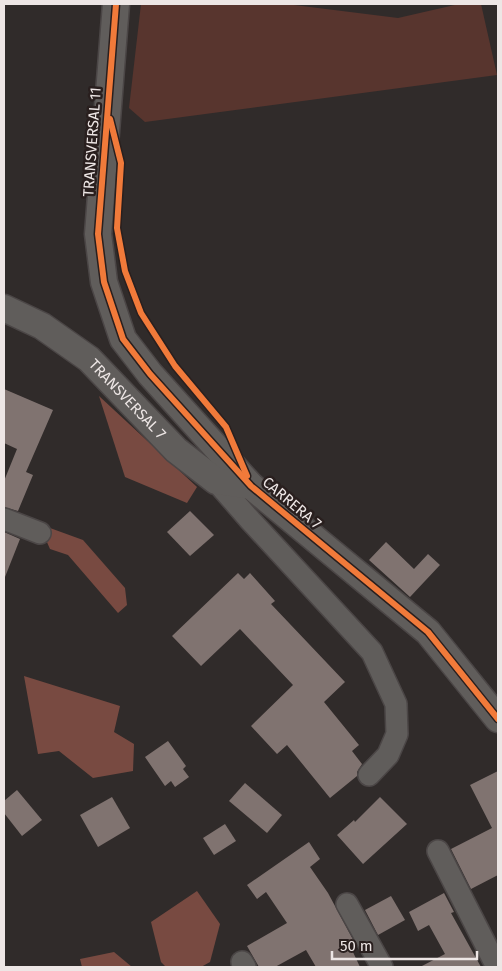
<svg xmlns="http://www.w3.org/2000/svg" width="502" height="971" font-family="'Fira Sans',sans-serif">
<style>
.green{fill:#58352e}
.forest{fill:#784a41}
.building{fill:#807370}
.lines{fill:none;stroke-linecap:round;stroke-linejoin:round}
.minor-casing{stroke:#4b4646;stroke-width:24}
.tertiary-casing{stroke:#4b4646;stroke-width:29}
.minor{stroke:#605d5b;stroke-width:21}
.tertiary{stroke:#605d5b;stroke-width:26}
.cycleway-casing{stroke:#291f1e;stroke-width:9}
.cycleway{stroke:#f17a3a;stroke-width:6}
.labels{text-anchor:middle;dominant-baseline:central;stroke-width:5;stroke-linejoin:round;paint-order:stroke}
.street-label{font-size:15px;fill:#ede6e5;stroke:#291f1e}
</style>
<rect width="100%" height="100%" fill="#302b2a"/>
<polygon class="green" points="141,4 286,4 398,18 459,4 481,4 497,75 145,122 129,108"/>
<g class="forest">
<polygon points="99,396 197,487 187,503 125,477"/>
<polygon points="39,524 83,540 125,588 127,605 118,613 68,555 50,549"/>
<polygon points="24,676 120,706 114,732 134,744 133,771 93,778 59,751 38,754"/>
<polygon points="197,891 220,924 210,962 201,967 166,967 161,962 151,922"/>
<polygon points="114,952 132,967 82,967 80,959"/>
</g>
<g class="building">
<polygon points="4,389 53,410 26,472 33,475 18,511 4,507 4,481 17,449 4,443"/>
<polygon points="190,511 214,535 190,556 167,532"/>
<polygon points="4,532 20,539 5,577 4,577"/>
<polygon points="386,542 414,569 428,554 440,565 410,597 369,560"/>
<polygon points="238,573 244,579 250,573 275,601 271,604 345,682 324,702 359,745 352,751 362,764 357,772 357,776 330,798 287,745 277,754 251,726 293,685 240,629 201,666 172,636"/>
<polygon points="168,741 186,766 183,769 189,777 175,787 171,781 165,786 145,757"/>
<polygon points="498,771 498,875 471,889 451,849 492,828 470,785"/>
<polygon points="245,783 282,815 267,833 229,801"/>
<polygon points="17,790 42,820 22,836 4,813 4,801"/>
<polygon points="112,797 130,828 98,847 80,815"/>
<polygon points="380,797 407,824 363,864 337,835 354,820 355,822"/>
<polygon points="225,824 236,841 214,855 203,838"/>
<polygon points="309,842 320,859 310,867 328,893 357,947 352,950 360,967 316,967 306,950 275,967 259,967 247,946 287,923 266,892 257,899 247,885"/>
<polygon points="444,893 454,912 451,913 481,967 420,967 445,954 429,925 418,931 409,912"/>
<polygon points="391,896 405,920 378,935 365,910"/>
</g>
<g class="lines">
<defs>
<g id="minor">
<polyline points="216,481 250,520 372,652 396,704 397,734 388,755 369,775"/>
<polyline points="4,519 40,533"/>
<polyline points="438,851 497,967"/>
<polyline points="347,904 382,967"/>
<polyline points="242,962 245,967"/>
</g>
<g id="tertiary">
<polyline points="116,4 98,234 104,282 123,339 150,374 251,486 428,632 498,719"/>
<path id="s1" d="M4,308L42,326L89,359L176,450L216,481L251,486"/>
</g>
</defs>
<use href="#minor" class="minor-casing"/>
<use href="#tertiary" class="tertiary-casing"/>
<use href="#minor" class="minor"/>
<use href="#tertiary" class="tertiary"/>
<defs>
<g id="cycleway">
<polyline points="116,4 98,234 104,282 123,339 150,374 251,486 428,632 498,719"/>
<polyline points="110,119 121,163 117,228 125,271 141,313 175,366 226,427 247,476"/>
</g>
</defs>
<use href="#cycleway" class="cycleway-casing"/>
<use href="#cycleway" class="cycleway"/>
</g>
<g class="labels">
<g class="street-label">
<text transform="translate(92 142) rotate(-86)">TRANSVERSAL 11</text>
<text stroke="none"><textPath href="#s1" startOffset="155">TRANSVERSAL 7</textPath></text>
<text transform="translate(292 503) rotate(40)">CARRERA 7</text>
</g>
</g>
<rect width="502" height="971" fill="none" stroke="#ede6e5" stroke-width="10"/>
<path d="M332 951v8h145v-8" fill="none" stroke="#ede6e5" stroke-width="2.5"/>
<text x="340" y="951" font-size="15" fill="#ede6e5" stroke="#291f1e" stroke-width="4" paint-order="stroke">50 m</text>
</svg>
